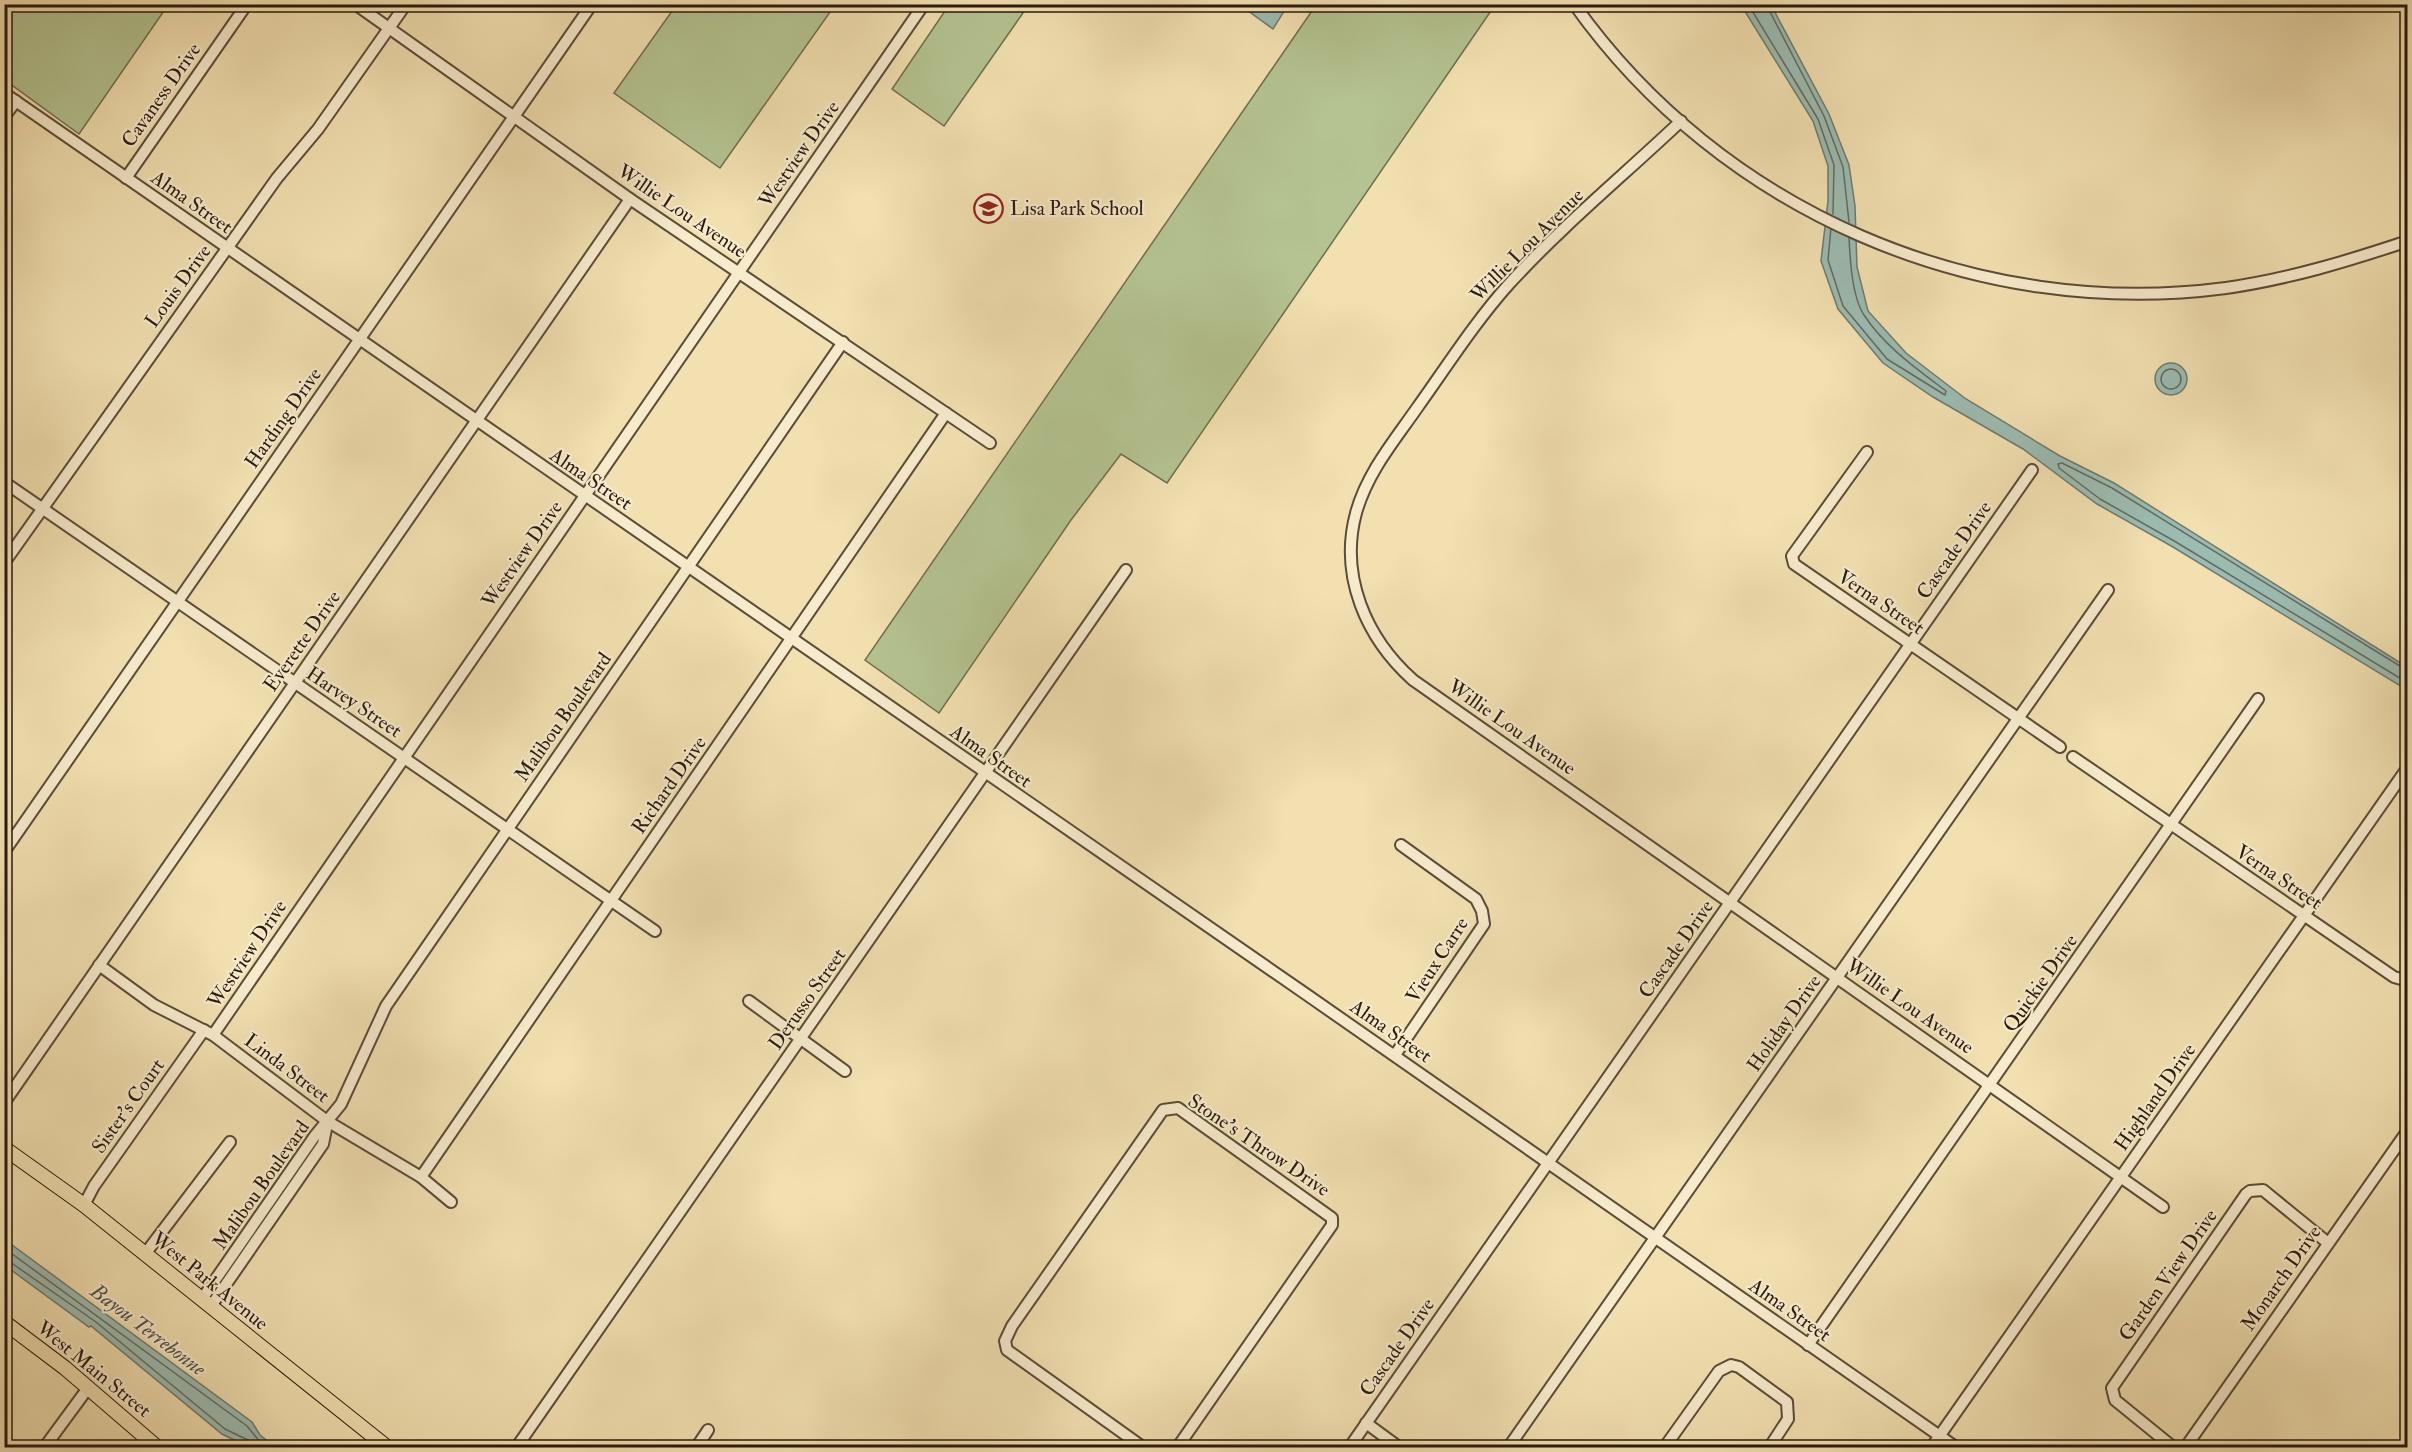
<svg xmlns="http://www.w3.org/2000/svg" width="2412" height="1452" font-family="'IM FELL Double Pica',serif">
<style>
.green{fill:#b4c391;stroke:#6e6e50;stroke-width:1.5}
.water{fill:#9cbcb2;stroke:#6e7b70;stroke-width:1.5}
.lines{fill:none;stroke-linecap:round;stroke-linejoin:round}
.shore{stroke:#626b60;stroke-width:1.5}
.minor-casing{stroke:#5b4c37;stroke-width:14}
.major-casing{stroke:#291a0e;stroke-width:16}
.minor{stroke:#f7ebcc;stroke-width:10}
.major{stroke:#f2e0b1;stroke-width:14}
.labels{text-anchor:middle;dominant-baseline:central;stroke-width:4.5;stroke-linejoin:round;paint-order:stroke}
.street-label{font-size:20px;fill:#291a0e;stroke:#f7ebcc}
.poi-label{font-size:20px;fill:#291a0e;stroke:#f7ebcc;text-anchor:start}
.water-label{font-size:21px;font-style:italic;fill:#515347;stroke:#f7ebcc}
</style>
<rect width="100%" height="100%" fill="#f2e0b1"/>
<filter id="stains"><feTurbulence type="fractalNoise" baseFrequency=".00333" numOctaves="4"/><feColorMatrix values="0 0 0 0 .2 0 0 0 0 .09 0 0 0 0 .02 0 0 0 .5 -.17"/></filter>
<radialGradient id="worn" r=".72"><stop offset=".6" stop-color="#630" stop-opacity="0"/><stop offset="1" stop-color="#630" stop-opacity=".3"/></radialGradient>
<g class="green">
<polygon points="5,4 168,4 168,5 79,134 5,80"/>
<polygon points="677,4 835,5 720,168 614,93"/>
<polygon points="949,5 1011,5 1023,13 944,126 892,89"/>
<polygon points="1316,5 1495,5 1167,483 1121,454 1071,520 939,713 865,660"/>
</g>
<g class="water">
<polygon points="1240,5 1288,5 1273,29"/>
<polygon points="1741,5 1771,5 1829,114 1849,165 1855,206 1857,267 1868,311 1906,353 1966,399 2060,456 2114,483 2407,667 2407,690 2173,547 2097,504 2023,449 1933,397 1883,363 1838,309 1821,261 1828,201 1828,166 1813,121"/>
<circle cx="2171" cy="379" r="16"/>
<polygon points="4,1239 252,1422 260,1435 275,1447 248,1447 222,1434 91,1326 89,1327 7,1267"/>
</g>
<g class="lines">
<g class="shore">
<polyline points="1748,4 1818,119 1834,165 1833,214"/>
<polyline points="1766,4 1824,116 1843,167 1849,222"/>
<path d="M1831,228L1828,260L1843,306L1887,359L1945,395L1946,391C1917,369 1884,346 1864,315C1852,297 1850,259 1849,237"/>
<circle cx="2171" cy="379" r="10"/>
<polyline points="2408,671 2112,488 2062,463 2058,464 2059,468 2100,499 2176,542 2408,683"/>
<polyline points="4,1248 247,1426 265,1448"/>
<polyline points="4,1261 10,1262 96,1322 225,1429 248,1440 250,1448"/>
</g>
<defs>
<g id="minor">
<polyline points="355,4 630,199 990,443"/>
<path d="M1574,4C1721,211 1975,321 2226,288C2289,279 2348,261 2408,241"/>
<path d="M4,93C654,547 1309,992 1957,1448"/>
<polyline points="4,117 16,101"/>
<path d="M1681,121C1624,175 1562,226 1509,284C1475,322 1447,366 1417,408C1394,441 1367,473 1356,513C1339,576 1366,638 1413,680L2163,1207"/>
<polyline points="126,178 247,4"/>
<polyline points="1867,452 1792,556 1794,564 2060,747"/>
<polyline points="4,482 655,931"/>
<polyline points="4,563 277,178 318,129 406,4"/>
<polyline points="2073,757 2394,977 2408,981"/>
<polyline points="4,852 592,4"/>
<polyline points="99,965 154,1005 213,1035 327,1121 421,1177 451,1202"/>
<polyline points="749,1001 845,1071"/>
<polyline points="213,1035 924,4"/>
<polyline points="1395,1055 1484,924 1482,911 1476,899 1401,845"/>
<polyline points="4,1103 630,199"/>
<polyline points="421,1177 946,413"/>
<polyline points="84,1205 94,1186 204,1030"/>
<polyline points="145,1254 230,1142"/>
<polyline points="202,1299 314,1137 341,1104 386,1006 843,342"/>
<polyline points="211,1306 323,1144 327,1124"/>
<polyline points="1808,1345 2258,699"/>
<polyline points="1366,1423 1400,1448"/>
<polyline points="44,1448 88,1388"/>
<polyline points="516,1448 1126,570"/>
<polyline points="696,1448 708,1430"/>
<polyline points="1144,1448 1007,1350 1005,1341 1012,1326 1163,1110 1178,1108 1332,1218 1332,1225 1177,1448"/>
<polyline points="1349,1448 2032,470"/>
<polyline points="1508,1448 2108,590"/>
<polyline points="1664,1448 1719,1371 1731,1365 1739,1367 1787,1402 1788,1419 1769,1448"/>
<polyline points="1931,1448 2408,767"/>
<polyline points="2174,1448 2115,1400 2112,1388 2246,1194 2250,1191 2263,1190 2328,1243"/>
<polyline points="2185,1448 2408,1130"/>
</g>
<g id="major">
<polyline points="4,1148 84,1205 388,1448"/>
<polyline points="4,1322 65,1368 158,1448"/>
</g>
</defs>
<use href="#minor" class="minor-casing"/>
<use href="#major" class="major-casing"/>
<use href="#minor" class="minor"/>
<use href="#major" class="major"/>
</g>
<defs>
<symbol id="school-ring" viewBox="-11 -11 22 22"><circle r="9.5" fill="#f7ebcc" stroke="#8f2418" stroke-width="1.5"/><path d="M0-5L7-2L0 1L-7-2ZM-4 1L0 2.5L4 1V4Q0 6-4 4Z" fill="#8f2418"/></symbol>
</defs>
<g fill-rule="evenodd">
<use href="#school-ring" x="972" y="192" width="33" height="33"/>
</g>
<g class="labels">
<g class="street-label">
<text transform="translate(161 95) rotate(-55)">Cavaness Drive</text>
<text transform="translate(799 154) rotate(-55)">Westview Drive</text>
<text transform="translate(192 202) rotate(35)">Alma Street</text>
<text transform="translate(682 211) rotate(34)">Willie Lou Avenue</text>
<text transform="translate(1527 245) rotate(-45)">Willie Lou Avenue</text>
<text transform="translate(178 286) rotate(-54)">Louis Drive</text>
<text transform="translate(283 418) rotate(-55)">Harding Drive</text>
<text transform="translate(591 479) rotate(34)">Alma Street</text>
<text transform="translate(1954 550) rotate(-55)">Cascade Drive</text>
<text transform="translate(522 554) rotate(-55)">Westview Drive</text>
<text transform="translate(1881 602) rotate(34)">Verna Street</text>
<text transform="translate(302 641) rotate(-55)">Everette Drive</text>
<text transform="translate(354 702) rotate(34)">Harvey Street</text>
<text transform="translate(563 717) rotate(-55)">Malibou Boulevard</text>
<text transform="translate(1512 727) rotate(35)">Willie Lou Avenue</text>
<text transform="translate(991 756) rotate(35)">Alma Street</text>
<text transform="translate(669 785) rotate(-55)">Richard Drive</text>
<text transform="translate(2279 877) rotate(34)">Verna Street</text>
<text transform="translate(1676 949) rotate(-55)">Cascade Drive</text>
<text transform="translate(247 954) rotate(-56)">Westview Drive</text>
<text transform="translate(1437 960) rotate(-57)">Vieux Carre</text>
<text transform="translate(2040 983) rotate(-55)">Quickie Drive</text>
<text transform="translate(807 999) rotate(-55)">Derusso Street</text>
<text transform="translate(1910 1006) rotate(35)">Willie Lou Avenue</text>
<text transform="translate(1784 1023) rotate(-55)">Holiday Drive</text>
<text transform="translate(1391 1031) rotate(35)">Alma Street</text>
<text transform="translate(287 1068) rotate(37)">Linda Street</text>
<text transform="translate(2155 1097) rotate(-55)">Highland Drive</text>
<text transform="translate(128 1106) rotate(-55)">Sister's Court</text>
<text transform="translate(1259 1145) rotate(34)">Stone's Throw Drive</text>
<text transform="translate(261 1185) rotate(-55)">Malibou Boulevard</text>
<text transform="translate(2168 1275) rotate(-55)">Garden View Drive</text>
<text transform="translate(2281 1278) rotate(-55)">Monarch Drive</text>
<text transform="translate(210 1281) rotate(39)">West Park Avenue</text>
<text transform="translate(1790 1310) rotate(35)">Alma Street</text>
<text transform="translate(1397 1347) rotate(-55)">Cascade Drive</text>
<text transform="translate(94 1369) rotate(39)">West Main Street</text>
</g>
<g class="poi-label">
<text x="1010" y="208">Lisa Park School</text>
</g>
<g class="water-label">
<text transform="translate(148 1330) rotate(37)">Bayou Terrebonne</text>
</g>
</g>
<rect width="2412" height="1452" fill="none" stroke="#f2e0b1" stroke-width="24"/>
<rect x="6" y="6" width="2400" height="1440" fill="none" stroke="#291a0e" stroke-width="3"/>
<rect x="12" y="12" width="2388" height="1428" fill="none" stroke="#291a0e" stroke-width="1.5"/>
<rect width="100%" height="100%" filter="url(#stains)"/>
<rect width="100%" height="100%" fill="url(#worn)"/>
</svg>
